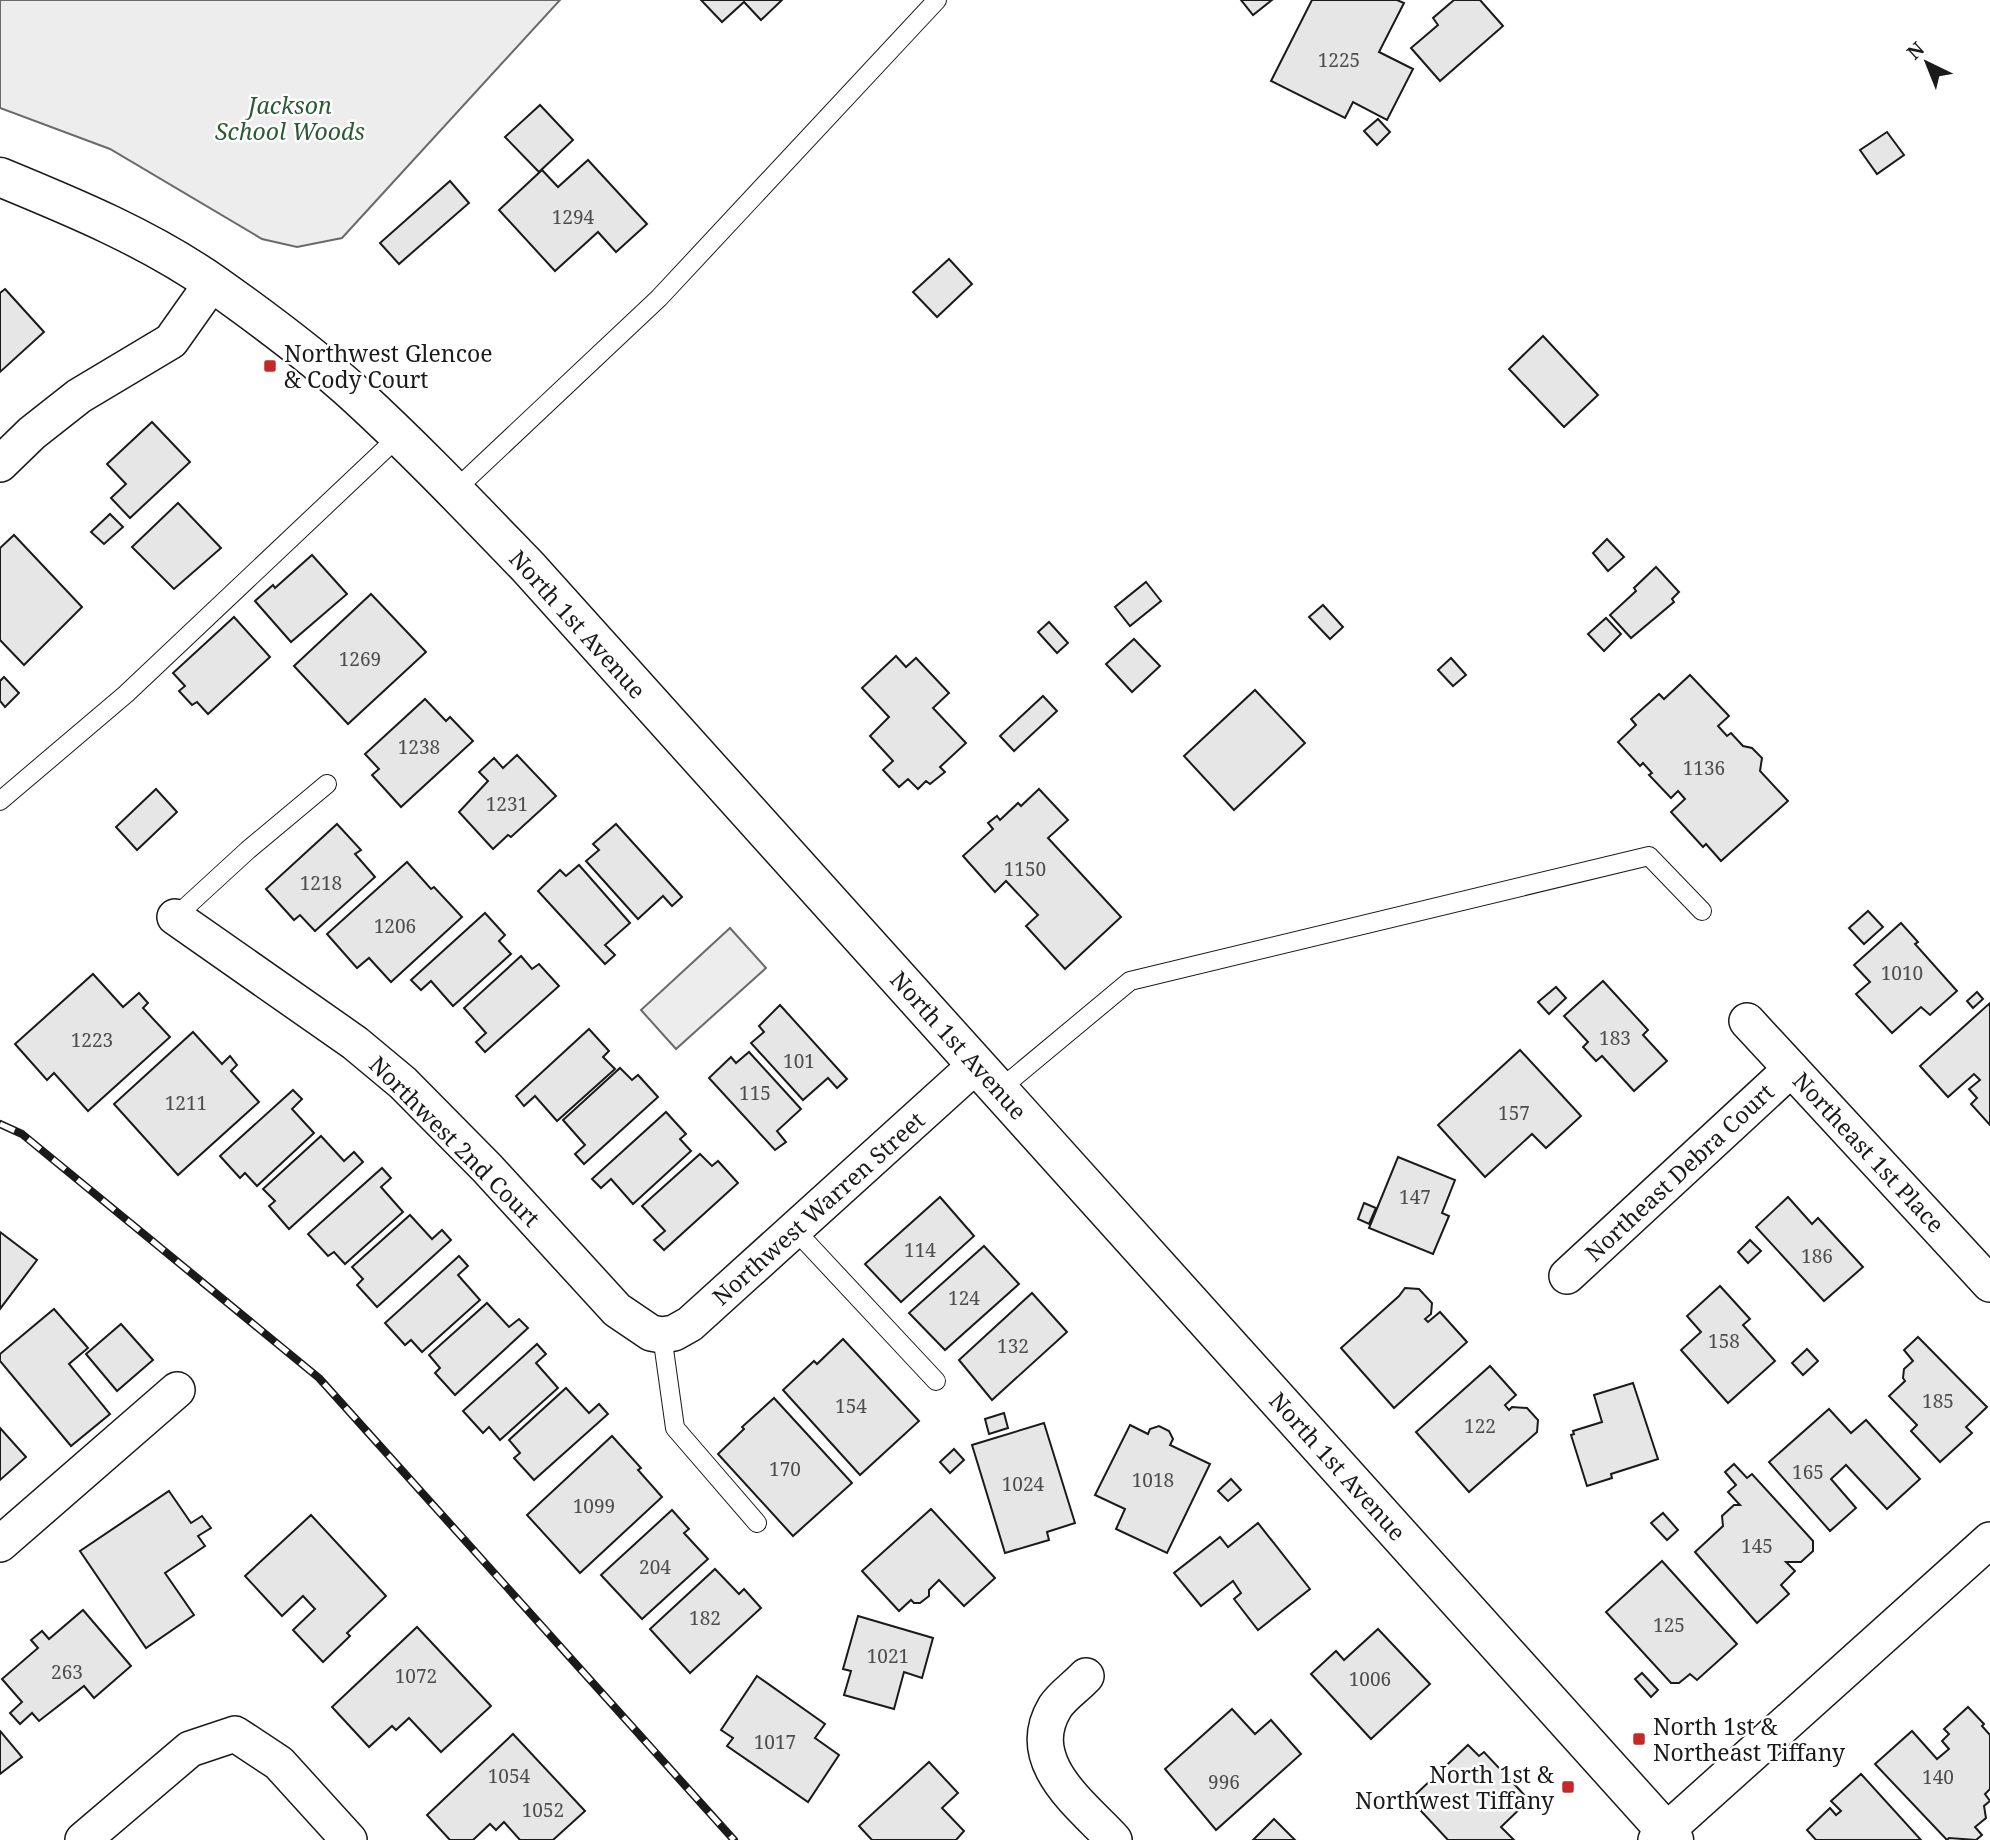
<svg xmlns="http://www.w3.org/2000/svg" width="1990" height="1840" font-family="'Noto Serif',serif">
<style>
.green{fill:#ededed;stroke:#6a6a6a;stroke-width:2}
.building{fill:#e6e6e6;stroke:#1a1a1a;stroke-width:2}
.lines{fill:none;stroke-linecap:round;stroke-linejoin:round}
.service-casing{stroke:#1a1a1a;stroke-width:20}
.minor-casing{stroke:#1a1a1a;stroke-width:38}
.primary-casing{stroke:#1a1a1a;stroke-width:41}
.service{stroke:#fff;stroke-width:18}
.minor{stroke:#fff;stroke-width:35}
.primary{stroke:#fff;stroke-width:38}
.rail-casing{stroke:#1a1a1a;stroke-width:8}
.rail{stroke:#fff;stroke-width:5;stroke-dasharray:16;stroke-linecap:butt}
.poi-dot{fill:#c62828;stroke:#fff;stroke-width:2.5}
.labels{text-anchor:middle;dominant-baseline:central;stroke-width:5;stroke-linejoin:round;paint-order:stroke}
.number-label{font-size:19px;fill:#4d4d4d}
.park-label{font-size:23px;font-style:italic;fill:#2b5a34;stroke:#fff}
.poi-label{font-size:23px;fill:#1a1a1a;stroke:#fff;text-anchor:start}
.street-label{font-size:23px;fill:#1a1a1a;stroke:#fff}
</style>
<rect width="100%" height="100%" fill="#fff"/>
<g class="green">
<polygon points="0,0 560,0 342,238 297,247 262,239 110,149 0,108"/>
<polygon points="730,928 766,968 676,1049 641,1010"/>
</g>
<g class="building">
<polygon points="701,0 782,0 761,20 744,2 722,22"/>
<polygon points="1241,0 1272,0 1253,15"/>
<polygon points="1312,0 1397,0 1404,3 1379,52 1413,69 1387,120 1353,102 1345,118 1271,81"/>
<polygon points="1454,0 1480,0 1503,26 1440,81 1411,48 1438,25 1433,18"/>
<polygon points="540,105 573,140 539,172 505,137"/>
<polygon points="1378,119 1390,132 1377,145 1364,131"/>
<polygon points="1887,132 1904,155 1877,174 1860,150"/>
<polygon points="588,160 647,224 616,252 598,232 555,271 499,210 542,170 558,187"/>
<polygon points="450,181 469,203 399,264 380,243"/>
<polygon points="949,259 972,284 937,317 913,292"/>
<polygon points="5,289 44,332 0,372 0,293"/>
<polygon points="1543,336 1598,395 1564,427 1509,369"/>
<polygon points="152,422 190,462 130,518 111,498 126,484 107,464"/>
<polygon points="178,503 221,548 174,589 132,547"/>
<polygon points="110,514 123,527 104,544 91,532"/>
<polygon points="14,535 82,607 24,665 0,640 0,548"/>
<polygon points="1607,539 1624,557 1608,571 1593,553"/>
<polygon points="312,555 347,594 291,642 255,601 273,585 275,588"/>
<polygon points="1656,567 1679,592 1672,599 1674,602 1631,638 1610,615 1636,591 1634,588"/>
<polygon points="1146,582 1161,601 1130,626 1115,607"/>
<polygon points="371,594 426,652 348,724 294,666"/>
<polygon points="1323,605 1343,627 1330,639 1309,617"/>
<polygon points="234,617 270,657 208,714 197,702 192,705 179,691 185,686 173,673"/>
<polygon points="1606,618 1621,634 1604,651 1588,634"/>
<polygon points="1049,622 1068,643 1057,653 1038,632"/>
<polygon points="1134,639 1160,666 1132,692 1106,664"/>
<polygon points="896,656 906,667 916,658 949,693 933,708 966,743 940,767 945,772 930,784 926,781 918,789 908,779 899,787 883,770 893,761 870,736 889,717 862,688"/>
<polygon points="1451,658 1466,675 1453,686 1438,670"/>
<polygon points="1690,675 1729,716 1718,726 1727,736 1731,733 1743,746 1752,748 1762,758 1760,771 1788,801 1721,861 1706,844 1703,847 1671,812 1685,799 1678,791 1671,798 1649,775 1652,773 1643,763 1640,766 1618,742 1636,725 1631,719 1659,694 1664,699"/>
<polygon points="4,677 19,693 5,707 0,701 0,681"/>
<polygon points="1255,690 1305,743 1234,810 1184,756"/>
<polygon points="1043,696 1057,711 1014,751 1000,736"/>
<polygon points="425,699 446,721 450,717 473,741 401,807 372,775 379,769 365,754"/>
<polygon points="517,755 556,796 511,837 508,835 493,849 459,812 488,781 479,772 494,758 503,768"/>
<polygon points="156,789 177,812 137,850 116,827"/>
<polygon points="1039,789 1068,820 1048,838 1121,917 1065,969 1026,926 1038,915 1006,881 995,892 963,856 993,829 988,823 997,816 1000,820 1018,803 1021,806"/>
<polygon points="337,824 361,850 355,854 375,877 315,931 300,915 294,920 266,889"/>
<polygon points="616,824 682,897 672,906 663,896 638,919 586,861 599,850 593,844"/>
<polygon points="407,862 431,889 434,887 462,917 391,982 369,958 357,968 327,934"/>
<polygon points="579,865 630,923 605,945 615,955 605,964 538,891 560,870 566,876"/>
<polygon points="1868,911 1883,927 1864,944 1849,928"/>
<polygon points="485,913 505,935 499,941 511,954 453,1006 431,981 421,990 411,980"/>
<polygon points="1901,923 1918,942 1915,944 1957,991 1930,1015 1921,1007 1892,1033 1856,994 1870,982 1854,965"/>
<polygon points="521,956 532,969 539,964 559,986 485,1052 476,1042 486,1033 464,1008"/>
<polygon points="93,974 123,1007 139,993 148,1003 143,1008 170,1037 88,1111 54,1073 47,1080 15,1044"/>
<polygon points="1603,981 1648,1030 1643,1035 1667,1061 1634,1091 1602,1056 1596,1061 1583,1047 1588,1042 1564,1016"/>
<polygon points="1556,987 1566,998 1549,1014 1538,1002"/>
<polygon points="1977,992 1983,999 1973,1008 1967,1001"/>
<polygon points="1990,1003 1990,1125 1971,1104 1977,1098 1969,1089 1980,1080 1974,1074 1948,1097 1920,1066"/>
<polygon points="780,1005 847,1079 837,1088 828,1078 803,1100 751,1043 764,1032 759,1026"/>
<polygon points="589,1029 609,1051 603,1057 615,1069 557,1121 535,1096 524,1106 516,1096"/>
<polygon points="193,1032 222,1064 230,1056 237,1065 231,1071 259,1102 178,1175 114,1104"/>
<polygon points="1520,1050 1581,1116 1546,1148 1532,1134 1485,1177 1438,1125"/>
<polygon points="749,1052 801,1109 777,1131 786,1142 775,1150 709,1078 731,1057 736,1063"/>
<polygon points="620,1068 632,1080 638,1075 658,1097 584,1164 575,1154 585,1145 563,1120"/>
<polygon points="293,1090 302,1099 292,1109 314,1133 257,1186 245,1173 240,1178 220,1156"/>
<polygon points="666,1112 686,1134 680,1139 691,1151 633,1204 611,1179 601,1188 592,1179"/>
<polygon points="321,1136 344,1161 354,1152 363,1162 289,1229 269,1206 275,1201 263,1189"/>
<polygon points="700,1154 712,1166 718,1161 738,1183 664,1250 654,1240 665,1231 642,1206"/>
<polygon points="1398,1157 1455,1180 1442,1213 1449,1216 1433,1254 1369,1228"/>
<polygon points="382,1168 391,1178 381,1187 403,1212 345,1264 334,1252 328,1256 308,1234"/>
<polygon points="940,1197 974,1236 901,1302 865,1264"/>
<polygon points="1788,1197 1812,1224 1818,1218 1863,1267 1824,1301 1756,1227"/>
<polygon points="1364,1203 1376,1208 1369,1224 1358,1219"/>
<polygon points="410,1215 432,1239 442,1230 451,1240 377,1307 357,1285 363,1279 352,1267"/>
<polygon points="0,1232 37,1260 0,1309"/>
<polygon points="1750,1240 1761,1251 1748,1263 1738,1252"/>
<polygon points="984,1246 1019,1284 945,1350 909,1313"/>
<polygon points="459,1256 468,1266 458,1275 480,1300 422,1352 411,1340 405,1345 385,1323"/>
<polygon points="1720,1286 1750,1319 1743,1325 1775,1361 1728,1403 1681,1350 1701,1332 1687,1316"/>
<polygon points="1405,1288 1419,1289 1432,1303 1431,1314 1425,1319 1428,1322 1440,1312 1467,1342 1394,1408 1341,1348 1399,1296"/>
<polygon points="1032,1293 1067,1332 992,1400 959,1360"/>
<polygon points="487,1303 509,1327 519,1319 528,1328 455,1395 435,1373 440,1368 429,1355"/>
<polygon points="54,1309 88,1348 69,1364 110,1414 71,1446 0,1361 0,1354"/>
<polygon points="121,1324 153,1360 117,1391 86,1354"/>
<polygon points="1918,1337 1987,1407 1966,1427 1972,1433 1940,1462 1911,1431 1917,1425 1889,1396 1905,1381 1903,1378 1904,1369 1913,1361 1904,1350"/>
<polygon points="843,1339 919,1421 860,1475 783,1390 814,1361 817,1364"/>
<polygon points="537,1344 546,1354 536,1363 558,1388 500,1440 489,1427 483,1433 463,1411"/>
<polygon points="1807,1349 1818,1361 1803,1375 1792,1363"/>
<polygon points="1490,1366 1516,1395 1505,1405 1509,1410 1512,1407 1527,1408 1538,1420 1537,1432 1469,1492 1416,1432"/>
<polygon points="1633,1383 1658,1459 1611,1474 1612,1478 1587,1486 1571,1435 1574,1434 1573,1431 1602,1422 1594,1395"/>
<polygon points="566,1388 589,1413 599,1404 608,1414 534,1480 514,1458 520,1453 509,1440"/>
<polygon points="774,1398 852,1483 793,1536 718,1454 744,1429 742,1427"/>
<polygon points="1829,1409 1851,1433 1866,1420 1920,1479 1887,1509 1846,1465 1831,1479 1856,1508 1830,1531 1769,1462"/>
<polygon points="1004,1413 1008,1428 989,1434 985,1419"/>
<polygon points="1044,1423 1075,1523 1047,1532 1049,1540 1005,1553 972,1445"/>
<polygon points="1130,1425 1148,1434 1150,1429 1159,1426 1169,1431 1173,1439 1170,1445 1210,1464 1167,1553 1116,1529 1125,1509 1095,1495"/>
<polygon points="0,1428 26,1457 0,1480"/>
<polygon points="612,1436 641,1468 638,1470 662,1497 580,1573 527,1515"/>
<polygon points="954,1449 964,1460 950,1473 940,1462"/>
<polygon points="1734,1464 1747,1478 1752,1474 1813,1541 1813,1551 1801,1562 1786,1562 1795,1571 1781,1585 1789,1594 1757,1623 1695,1552 1723,1526 1722,1516 1734,1505 1740,1505 1728,1492 1736,1485 1725,1472"/>
<polygon points="1231,1479 1241,1490 1228,1501 1218,1491"/>
<polygon points="169,1491 191,1523 202,1516 211,1528 198,1536 205,1546 165,1573 194,1615 146,1648 80,1551"/>
<polygon points="931,1509 995,1578 964,1606 939,1580 929,1590 929,1596 920,1603 914,1603 911,1600 899,1611 862,1571"/>
<polygon points="672,1510 689,1529 684,1533 708,1559 642,1619 601,1575"/>
<polygon points="1663,1513 1678,1530 1667,1540 1651,1523"/>
<polygon points="311,1515 386,1596 347,1633 350,1636 323,1662 293,1630 315,1609 303,1596 282,1616 245,1576"/>
<polygon points="1258,1523 1310,1589 1258,1630 1234,1599 1241,1593 1233,1581 1201,1606 1174,1573 1220,1537 1228,1547"/>
<polygon points="1662,1561 1737,1644 1697,1680 1690,1674 1679,1683 1671,1683 1606,1612"/>
<polygon points="715,1569 739,1594 744,1589 761,1608 690,1673 650,1629"/>
<polygon points="83,1610 131,1666 94,1698 84,1686 39,1721 32,1713 20,1724 10,1713 22,1702 2,1679 38,1648 31,1640 42,1631 49,1639"/>
<polygon points="858,1616 933,1638 922,1678 904,1672 894,1709 844,1695 851,1671 843,1669"/>
<polygon points="417,1627 491,1706 441,1752 409,1718 396,1730 392,1726 369,1747 332,1707"/>
<polygon points="1378,1629 1430,1684 1371,1739 1311,1674 1336,1651 1344,1660"/>
<polygon points="1642,1673 1658,1690 1651,1697 1635,1679"/>
<polygon points="757,1676 825,1724 815,1738 839,1755 808,1802 727,1746 733,1738 721,1730"/>
<polygon points="1968,1707 1984,1724 1982,1726 1990,1735 1990,1789 1985,1794 1990,1801 1984,1806 1986,1818 1975,1827 1982,1835 1976,1840 1949,1838 1947,1840 1875,1764 1912,1731 1937,1759 1949,1749 1942,1741 1949,1734 1944,1729"/>
<polygon points="1232,1709 1255,1734 1271,1720 1301,1754 1216,1830 1165,1769"/>
<polygon points="0,1731 22,1757 0,1774"/>
<polygon points="513,1734 585,1811 553,1840 520,1840 504,1822 496,1830 490,1824 473,1840 450,1840 427,1815"/>
<polygon points="1468,1745 1479,1756 1484,1752 1529,1800 1501,1827 1514,1840 1448,1840 1421,1811 1425,1806 1415,1795"/>
<polygon points="929,1762 958,1793 942,1808 964,1831 956,1840 872,1840 859,1826"/>
<polygon points="1861,1774 1921,1840 1816,1840 1807,1830 1830,1808 1836,1815 1841,1811 1831,1801"/>
<polygon points="1274,1819 1295,1840 1253,1840"/>
</g>
<g class="lines">
<defs>
<g id="service">
<polyline points="454,491 659,298 937,0"/>
<polyline points="0,801 126,694 398,437"/>
<polyline points="175,917 248,850 327,784"/>
<polyline points="999,1090 1130,981 1649,856 1702,911"/>
<polyline points="795,1230 936,1381"/>
<polyline points="662,1335 675,1428 757,1523"/>
</g>
<g id="minor">
<polyline points="0,464 32,433 79,396 171,341 212,283"/>
<polyline points="175,917 355,1043 403,1083 487,1168 617,1310 651,1333 662,1335 674,1333 690,1324 976,1065"/>
<polyline points="1747,1021 1990,1284"/>
<polyline points="1567,1276 1791,1069"/>
<polyline points="0,1544 177,1390"/>
<path d="M1086,1676C1077,1686 1062,1696 1055,1707C1022,1762 1081,1804 1114,1840"/>
<polyline points="83,1840 190,1749 235,1734 279,1763 349,1840"/>
<polyline points="1656,1840 1990,1540"/>
</g>
<path id="primary" d="M0,177C73,207 148,238 214,284C262,318 312,355 356,395C416,450 472,509 529,568L1674,1840"/>
</defs>
<use href="#service" class="service-casing"/>
<use href="#minor" class="minor-casing"/>
<use href="#primary" class="primary-casing"/>
<use href="#service" class="service"/>
<use href="#minor" class="minor"/>
<use href="#primary" class="primary"/>
<defs>
<polyline id="rail" points="0,1124 22,1134 319,1378 734,1840"/>
</defs>
<use href="#rail" class="rail-casing"/>
<use href="#rail" class="rail"/>
</g>
<g class="poi-dot">
<rect x="263" y="359" width="14" height="14" rx="3.5"/>
<rect x="1632" y="1732" width="14" height="14" rx="3.5"/>
<rect x="1561" y="1780" width="14" height="14" rx="3.5"/>
</g>
<g class="labels">
<g class="number-label">
<text x="1339" y="60">1225</text>
<text x="573" y="217">1294</text>
<text x="360" y="659">1269</text>
<text x="419" y="747">1238</text>
<text x="1704" y="768">1136</text>
<text x="507" y="804">1231</text>
<text x="1025" y="869">1150</text>
<text x="321" y="883">1218</text>
<text x="395" y="926">1206</text>
<text x="1902" y="973">1010</text>
<text x="1615" y="1038">183</text>
<text x="92" y="1040">1223</text>
<text x="799" y="1061">101</text>
<text x="755" y="1093">115</text>
<text x="186" y="1103">1211</text>
<text x="1514" y="1113">157</text>
<text x="1415" y="1197">147</text>
<text x="920" y="1250">114</text>
<text x="1817" y="1256">186</text>
<text x="964" y="1298">124</text>
<text x="1724" y="1341">158</text>
<text x="1013" y="1346">132</text>
<text x="1938" y="1401">185</text>
<text x="851" y="1406">154</text>
<text x="1480" y="1426">122</text>
<text x="785" y="1469">170</text>
<text x="1808" y="1472">165</text>
<text x="1153" y="1480">1018</text>
<text x="1023" y="1484">1024</text>
<text x="594" y="1506">1099</text>
<text x="1757" y="1546">145</text>
<text x="655" y="1567">204</text>
<text x="705" y="1618">182</text>
<text x="1669" y="1625">125</text>
<text x="888" y="1656">1021</text>
<text x="67" y="1672">263</text>
<text x="416" y="1676">1072</text>
<text x="1370" y="1679">1006</text>
<text x="775" y="1742">1017</text>
<text x="509" y="1776">1054</text>
<text x="1938" y="1777">140</text>
<text x="1224" y="1782">996</text>
<text x="543" y="1810">1052</text>
</g>
<g class="park-label">
<text x="290" y="105">Jackson<tspan x="290" dy="26">School Woods</tspan></text>
</g>
<g class="poi-label">
<text x="284" y="353">Northwest Glencoe<tspan x="284" dy="26">&amp; Cody Court</tspan></text>
<text x="1653" y="1726">North 1st &amp;<tspan x="1653" dy="26">Northeast Tiffany</tspan></text>
<text x="1554" y="1774" text-anchor="end">North 1st &amp;<tspan x="1554" dy="26">Northwest Tiffany</tspan></text>
</g>
<g class="street-label">
<text transform="translate(578 624) rotate(48)">North 1st Avenue</text>
<text transform="translate(959 1045) rotate(48)">North 1st Avenue</text>
<text transform="translate(455 1141) rotate(45)">Northwest 2nd Court</text>
<text transform="translate(1869 1152) rotate(47)">Northeast 1st Place</text>
<text transform="translate(1679 1172) rotate(-43)">Northeast Debra Court</text>
<text transform="translate(818 1208) rotate(-42)">Northwest Warren Street</text>
<text transform="translate(1338 1466) rotate(48)">North 1st Avenue</text>
</g>
</g>
<g transform="translate(1927 63) rotate(317)" stroke="#ffffff" stroke-width="5" paint-order="stroke">
<path d="M0-5L12 26L0 18L-12 26Z" fill="#1a1a1a"/>
<text y="-10" font-size="19" font-weight="bold" text-anchor="middle" fill="#1a1a1a">N</text>
</g>
</svg>
